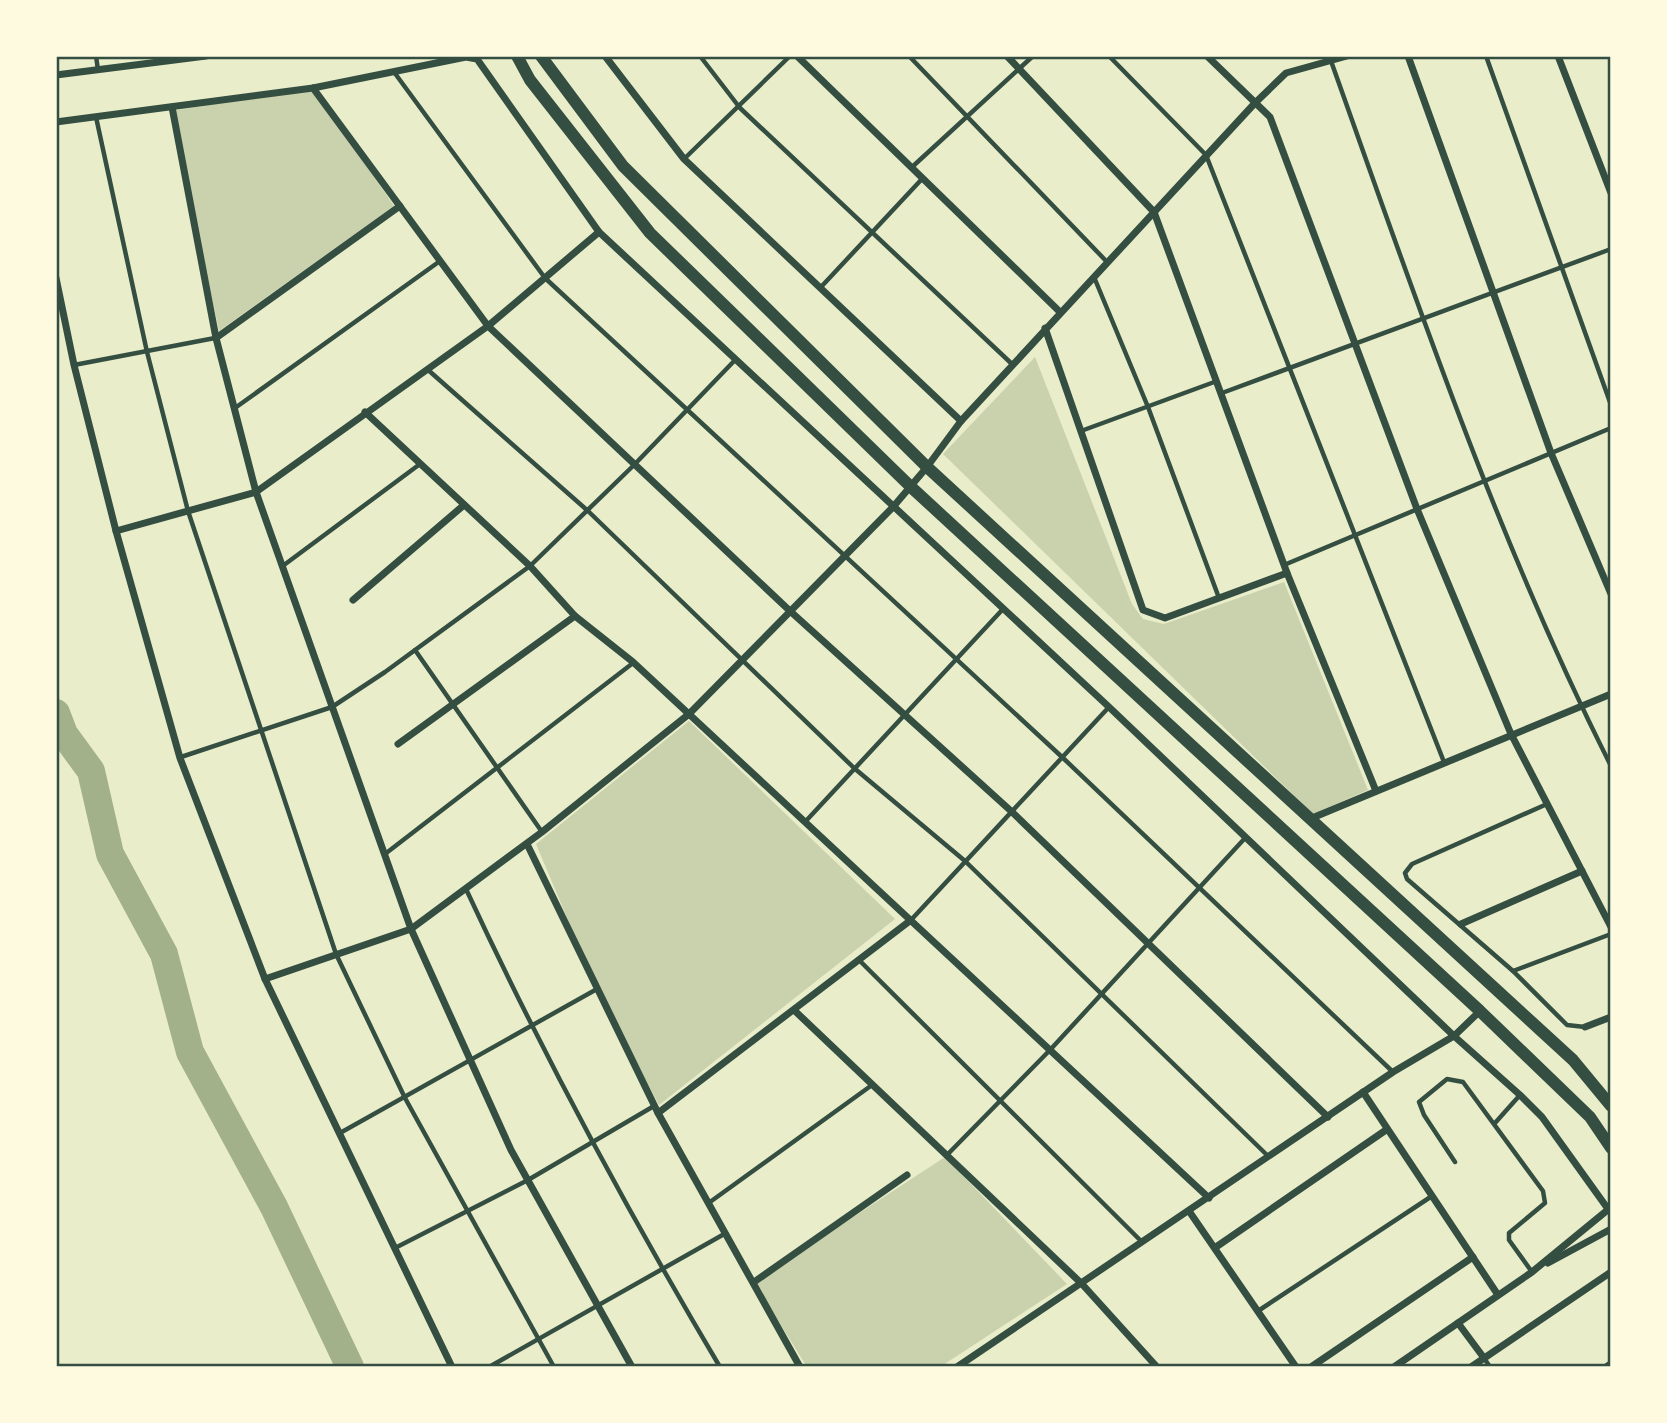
<svg xmlns="http://www.w3.org/2000/svg" width="1667" height="1423" font-family="Figtree,sans-serif">
<style>
.green{fill:#cad2ad}
.lines{fill:none;stroke-linecap:round;stroke-linejoin:round}
.river{stroke:#a3b18a;stroke-width:28}
.service{stroke:#344e41;stroke-width:4.5}
.minor{stroke:#344e41;stroke-width:7}
.secondary{stroke:#344e41;stroke-width:12}
.neatline{fill:none;stroke:#344e41;stroke-width:2.5}
</style>
<rect width="100%" height="100%" fill="#e9edc9"/>
<g class="green">
<polygon points="313,88 394,206 219,331 172,111"/>
<polygon points="1035,357 1132,604 1143,619 1164,624 1284,582 1368,790 1313,814 943,454"/>
<polygon points="689,721 895,919 659,1105 597,989 536,844"/>
<polygon points="945,1157 1067,1284 940,1367 807,1367 754,1282"/>
</g>
<g class="lines">
<polyline class="river" points="56,713 64,734 91,771 110,854 164,954 190,1052 274,1207 350,1367"/>
<g class="service">
<polyline points="96,56 98,70"/>
<polyline points="700,56 740,108 1012,364"/>
<polyline points="909,56 1108,263"/>
<polyline points="1109,56 1206,155 1444,762"/>
<polyline points="1486,56 1611,405"/>
<path d="M1331,61C1416,299 1497,540 1611,766"/>
<polyline points="394,72 545,278 1062,757 1393,1072"/>
<polyline points="96,117 147,352 188,511 336,954 405,1098 554,1367"/>
<polyline points="684,159 790,56"/>
<polyline points="911,168 1033,56"/>
<polyline points="1094,277 1148,407 1219,598"/>
<polyline points="821,287 921,180"/>
<polyline points="74,365 215,338"/>
<polyline points="427,369 588,511 854,768 965,861 1268,1156"/>
<polyline points="1222,393 1611,249"/>
<polyline points="235,408 440,261"/>
<polyline points="1081,431 1217,381"/>
<polyline points="284,565 420,464"/>
<polyline points="1284,565 1611,428"/>
<polyline points="415,650 542,832"/>
<polyline points="181,757 332,707 385,672 530,566 634,465 736,359"/>
<polyline points="1547,804 1412,864 1405,873 1407,879 1513,971 1567,1025 1585,1027"/>
<polyline points="805,822 1003,609"/>
<polyline points="385,854 633,663"/>
<path d="M466,889C542,1053 628,1212 720,1367"/>
<polyline points="911,920 1109,707"/>
<polyline points="859,960 1142,1242"/>
<polyline points="1513,971 1611,934"/>
<polyline points="1495,1123 1520,1095"/>
<polyline points="340,1133 597,989"/>
<polyline points="946,1156 1050,1050 1246,837"/>
<polyline points="1455,1162 1424,1115 1419,1102 1447,1079 1463,1082 1543,1191 1545,1203 1509,1233 1509,1240 1532,1272"/>
<polyline points="710,1202 872,1085"/>
<polyline points="395,1248 528,1180 654,1106"/>
<polyline points="1258,1311 1432,1196"/>
<polyline points="1484,1358 1490,1367"/>
<polyline points="489,1367 726,1233"/>
<polyline points="1604,1367 1611,1362"/>
</g>
<g class="minor">
<polyline points="605,56 684,159 961,421"/>
<polyline points="797,56 1060,312"/>
<polyline points="1007,56 1154,212 1287,573 1376,791"/>
<polyline points="1207,56 1270,117 1417,509 1511,734 1611,927"/>
<polyline points="1408,56 1551,453 1611,594"/>
<polyline points="1558,56 1611,193"/>
<polyline points="56,75 206,56"/>
<polyline points="313,88 488,326 790,611 1011,811 1328,1117"/>
<polyline points="172,107 216,338 256,492 411,929 511,1150 632,1367"/>
<polyline points="56,122 313,88 466,57 477,59 599,232 1109,707 1454,1036 1520,1095 1542,1117 1608,1209"/>
<polyline points="56,278 74,365 116,531 180,758 265,979 452,1367"/>
<polyline points="1045,328 1143,610 1165,618 1287,573"/>
<polyline points="216,338 400,206"/>
<polyline points="365,412 530,566 575,616 633,662 1209,1198"/>
<polyline points="116,531 256,492 488,326 599,232"/>
<polyline points="353,600 464,505"/>
<polyline points="398,744 575,616"/>
<polyline points="1312,818 1611,694"/>
<polyline points="527,844 658,1113 800,1367"/>
<polyline points="1461,924 1582,871"/>
<polyline points="265,979 411,929 542,832 689,714 893,507 927,467 961,421 1255,103 1286,73 1347,56"/>
<polyline points="795,1011 1082,1284 1157,1367"/>
<polyline points="1585,1027 1611,1017"/>
<polyline points="1363,1092 1498,1295"/>
<polyline points="658,1113 911,920"/>
<polyline points="1189,1211 1296,1367"/>
<polyline points="1216,1247 1386,1130"/>
<polyline points="1548,1263 1611,1229"/>
<polyline points="754,1282 907,1175"/>
<polyline points="1458,1323 1484,1358"/>
<polyline points="957,1367 1393,1072 1454,1036 1480,1011"/>
<polyline points="1311,1367 1473,1257"/>
<polyline points="1394,1367 1532,1272 1610,1208"/>
<polyline points="1471,1367 1611,1272"/>
</g>
<g class="secondary">
<polyline points="517,56 530,80 650,233 911,487 1480,1011 1590,1117 1611,1148"/>
<polyline points="541,56 623,166 927,467 1573,1060 1611,1106"/>
</g>
</g>
<rect width="1667" height="1423" fill="none" stroke="#fefae0" stroke-width="116"/>
<rect x="58" y="58" width="1551" height="1307" class="neatline"/>
</svg>
